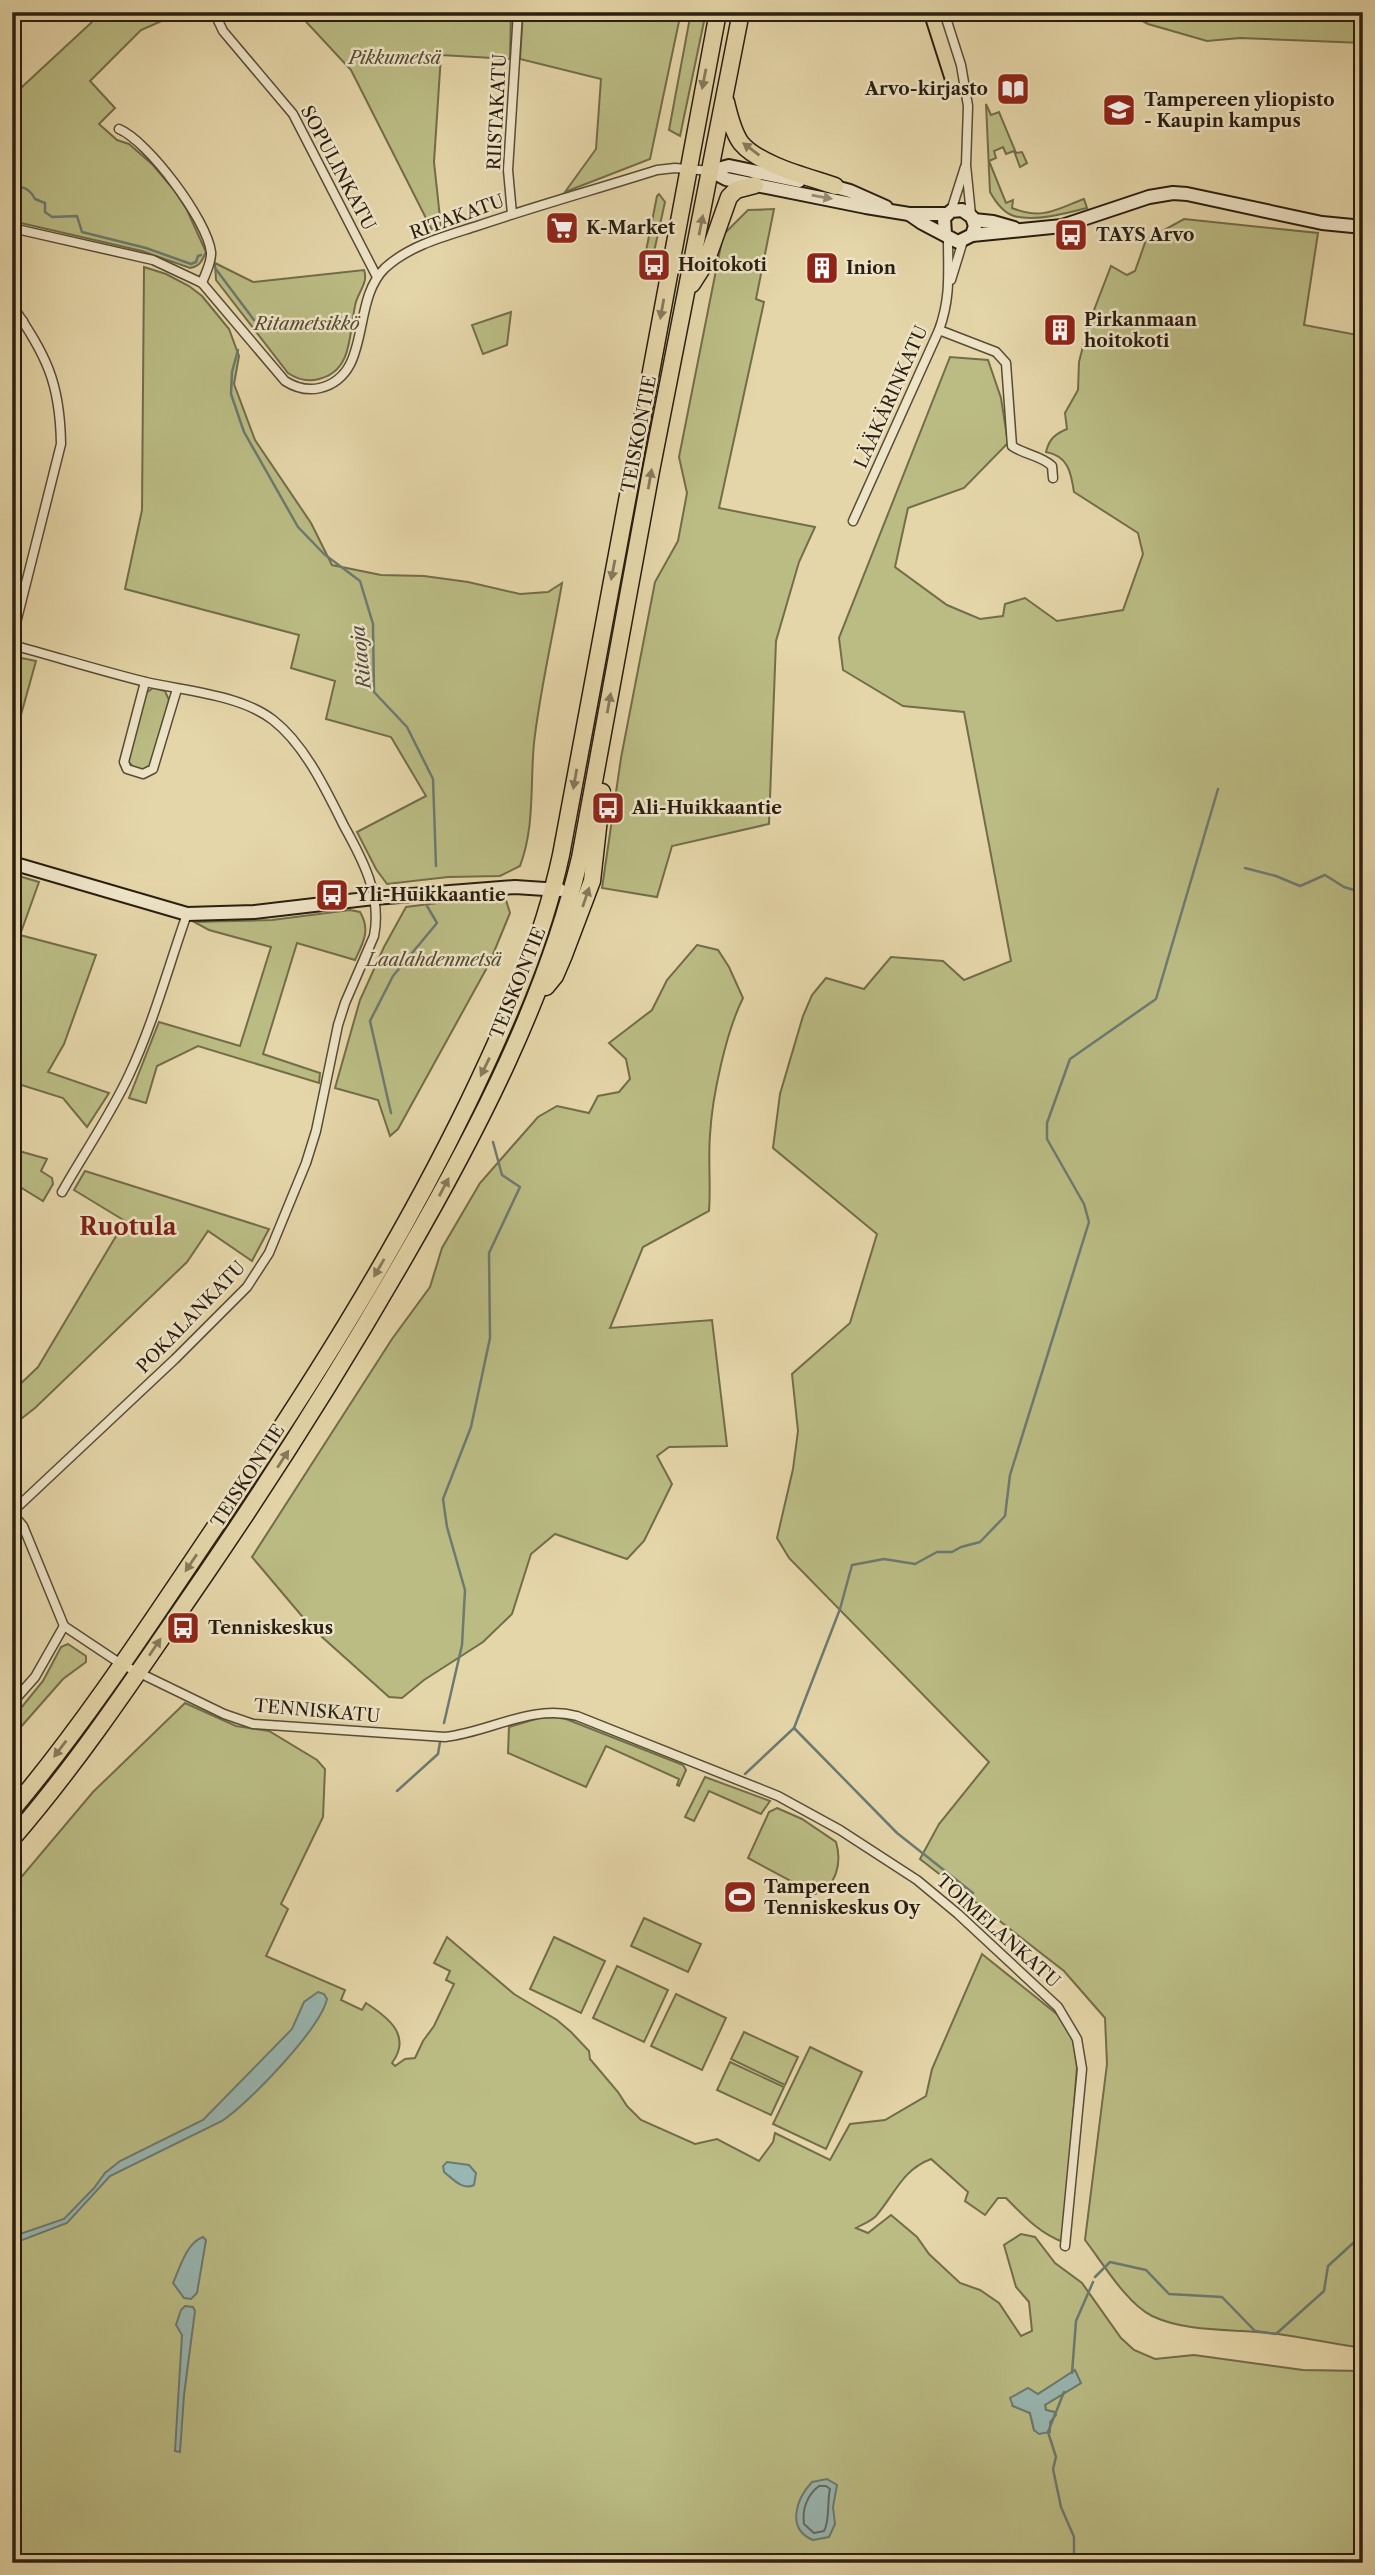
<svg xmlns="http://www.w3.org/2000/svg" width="1375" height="2575" font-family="'Libre Caslon Text',serif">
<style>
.green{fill:#bbbc84;stroke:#726d4a;stroke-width:2;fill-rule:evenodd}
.water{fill:#99b7b2;stroke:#6c7a71;stroke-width:2}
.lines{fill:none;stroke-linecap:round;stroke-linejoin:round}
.shore{stroke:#616a61;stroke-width:2}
.stream{stroke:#6c7a71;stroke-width:2.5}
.street-casing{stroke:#584c36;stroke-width:11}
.secondary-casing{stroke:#291e10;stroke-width:16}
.highway-casing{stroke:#291e10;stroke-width:19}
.street{stroke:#eee4c7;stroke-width:8}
.secondary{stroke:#eee4c7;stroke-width:12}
.highway{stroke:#e5d6a9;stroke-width:16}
.tram{stroke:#291e10;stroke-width:2}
.oneway{fill:#877a5c}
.oneway2{fill:#958b75}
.labels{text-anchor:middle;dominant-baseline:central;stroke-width:5;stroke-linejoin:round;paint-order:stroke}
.park-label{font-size:18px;font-style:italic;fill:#554d33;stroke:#eee4c7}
.poi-label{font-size:18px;font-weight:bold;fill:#291e10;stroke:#eee4c7;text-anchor:start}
.street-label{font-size:18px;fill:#291e10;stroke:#eee4c7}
.water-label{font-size:19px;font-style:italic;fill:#4b4c41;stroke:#eee4c7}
.district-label{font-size:24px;font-weight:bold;fill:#7a1f14;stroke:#eee4c7}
</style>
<rect width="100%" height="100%" fill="#e5d6a9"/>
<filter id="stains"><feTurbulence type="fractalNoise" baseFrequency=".00286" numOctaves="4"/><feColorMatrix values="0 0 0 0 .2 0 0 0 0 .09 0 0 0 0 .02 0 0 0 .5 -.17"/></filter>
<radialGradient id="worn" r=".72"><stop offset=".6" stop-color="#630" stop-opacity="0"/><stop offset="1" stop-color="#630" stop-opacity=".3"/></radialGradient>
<g class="green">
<path d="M88,12H182L141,30L90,81L115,108L99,124L117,140L129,144L153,165L174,190L187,210L206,252C202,261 200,266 190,268L142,251L12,221V99L23,86L92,22Z"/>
<polygon points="297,12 511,12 510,59 441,55 434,162 441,227 432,230 351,70"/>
<polygon points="523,12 681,12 650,159 565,192 596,149 601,79 520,59"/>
<polygon points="691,12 706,12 680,136 669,130"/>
<polygon points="1126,12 1363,12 1363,43 1240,38 1207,41 1148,24"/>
<path d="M986,104L991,115L999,112L1016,153L1022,152L1027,163L1020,167L1014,151L1006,154L1003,147L994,151L996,158L989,161L1006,203L1013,200L1012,208C1043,220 1054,210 1084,199L1087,208C1068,213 1034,222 1014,216C1004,213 995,201 990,192Z"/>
<polygon points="659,194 665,202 648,279 641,276 657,196"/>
<polygon points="774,209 756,299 764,302 719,508 815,527 799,562 776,641 769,824 672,846 657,897 602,888 621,758 655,582 678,541 687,493 679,457 723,235 748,210"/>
<path d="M1184,219L1318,233L1304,325L1363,336V2348C1334,2344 1307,2338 1278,2334C1236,2328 1191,2334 1152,2316C1127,2304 1102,2262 1085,2240L1107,2064L1105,2018L1064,1971L920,1859L939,1824L989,1762L789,1558L777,1538L793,1469L798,1431L792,1374L850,1323L877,1234L773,1148L780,1094L803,1016L812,995L826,978L864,989L891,957L943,961L964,980L1011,961L964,712L903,706L843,670L839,638L950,357L988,360L1001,398L1008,443L964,488L908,508L895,567L947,605L980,619L1003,616L1005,604L1025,598L1057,621L1123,610L1143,554L1138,533L1074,492C1071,472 1068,456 1046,452C1049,439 1055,434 1067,429L1065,413L1078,390L1079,362L1089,323L1111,266L1127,275L1135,271L1146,240Z"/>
<path d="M215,263L253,282L364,270C369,283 357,293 355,306C349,333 353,371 319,379C307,382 298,380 288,373L216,280Z"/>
<path d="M144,267L166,274L189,286L202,296L229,329L239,356L234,384L255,440L311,523L332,565L381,575L424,576L468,582L520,594L548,592L562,583C553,636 540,690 534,743C530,784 535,827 520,866L500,876L448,877L387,884L376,869L357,832L426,796L391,737L326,719L335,681L291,668L299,635L125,589L142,510Z"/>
<polygon points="511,312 507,345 483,354 472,325"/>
<polygon points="12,656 36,661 12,747"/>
<polygon points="153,688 165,691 169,700 150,766 143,771 134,768 128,761 146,693"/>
<polygon points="12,874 39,882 20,935 96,955 64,1044 48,1072 109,1093 87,1127 63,1098 12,1082"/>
<polygon points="493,896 506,900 510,913 489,964 398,1129 390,1136 378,1100 335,1088 360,1000 384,947 406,907"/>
<path d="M350,910L360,912C371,930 363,943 355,960L297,943L263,1054L320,1073L319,1083L198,1046L157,1066L146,1103L129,1098L159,1022L240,1046L271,947L209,930L194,922L272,920Z"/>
<path d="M697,945L718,950L729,967L743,998C726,1032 712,1097 710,1135C708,1160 711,1186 709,1211L643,1247L610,1328L712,1320L727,1446L669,1447L657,1456L672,1484L644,1541L627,1559L555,1534L531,1554L512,1614L483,1642L424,1680L402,1698L389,1697L312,1628L252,1557L392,1339L430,1287L442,1248L480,1183L538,1117L557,1106L589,1113L598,1096L619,1092L630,1079L626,1059L609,1043L652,1010L667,980Z"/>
<polygon points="12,1149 47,1159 41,1171 52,1178 53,1184 43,1201 12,1182"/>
<polygon points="85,1171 269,1229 252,1261 208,1231 187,1262 35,1408 12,1426 12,1392 38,1367 125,1221 74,1190"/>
<polygon points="68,1644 86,1656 86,1662 63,1679 12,1737 12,1719 43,1681 61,1647"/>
<path d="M185,1703L236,1726L269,1731L317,1760L325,1769L323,1817L281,1904L288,1909L266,1956L345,1990L341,2000L362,2010L366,2003C389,2018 412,2036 392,2063L395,2066L405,2059L415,2058L423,2041L434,2026L454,1984L446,1980L450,1971L434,1963L447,1937L514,1994L557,2020L571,2032L589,2051L590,2059L618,2092L627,2106L641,2120L695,2144L717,2139L759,2161L773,2142L775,2133L830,2160L850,2124L885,2120L926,2096L932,2069L982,1954L1058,2015L1073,2040L1077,2067L1063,2242C1039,2233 1024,2216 1006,2198H998L985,2215L965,2201L968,2192L931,2159C902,2170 895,2194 876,2216C870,2222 863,2224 856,2228L868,2233L891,2215L917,2237L929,2254L960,2283L980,2290L999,2303L1021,2336L1032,2331L1029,2302L1016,2287L1004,2245L1021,2234L1035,2237L1055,2263L1082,2283L1121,2338L1134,2350L1155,2359L1194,2355L1303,2370L1363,2371V2563H12V1888L93,1792ZM1075,2371L1080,2383L1045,2405L1046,2410L1054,2412L1050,2422L1034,2430L1030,2413L1013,2406L1038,2394Z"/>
<polygon points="554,1717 566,1719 683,1765 686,1770 679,1786 677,1785 679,1779 606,1746 586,1787 508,1753 509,1727 539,1718"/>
<polygon points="705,1777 770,1801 761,1814 709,1791 694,1821 685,1817"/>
<path d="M777,1808L802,1819L836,1842C842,1862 837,1887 815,1894L748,1858L769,1812Z"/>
<polygon points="644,1918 701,1944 688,1972 631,1946"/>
<polygon points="554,1937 605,1961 581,2013 530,1989"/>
<polygon points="617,1966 668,1990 644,2042 593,2018"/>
<polygon points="676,1994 726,2018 702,2070 651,2046"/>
<polygon points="744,2032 798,2057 785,2085 731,2059"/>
<polygon points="810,2047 862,2072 826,2149 773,2124"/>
<polygon points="730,2062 784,2087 771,2115 717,2090"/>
</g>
<g class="water">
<path d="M318,1992L324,1994L327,1999C320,2029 249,2103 222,2121L110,2176L67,2223L12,2244L14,2236L64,2219L94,2188L105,2173L120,2161L203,2120L292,2029L304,2002Z"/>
<path d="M447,2162L469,2165L476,2173L474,2185C463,2191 453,2179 444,2172L443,2166Z"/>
<path d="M203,2237L206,2240L197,2293L191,2299L184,2298L173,2283C180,2268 186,2243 203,2237Z"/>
<polygon points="185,2306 193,2307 195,2311 184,2395 180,2452 175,2451 182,2335 176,2325 181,2310"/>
<polygon points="1075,2370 1081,2383 1045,2405 1046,2410 1054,2412 1056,2415 1050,2422 1050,2432 1039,2434 1034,2430 1030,2413 1013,2406 1010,2398 1028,2388 1038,2394"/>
<path d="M827,2479L837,2485L833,2507L835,2524L829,2537L813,2540C786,2529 796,2499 812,2482Z"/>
</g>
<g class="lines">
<path class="shore" d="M819,2486H826L830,2489C827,2501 830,2521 824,2531L814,2533L804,2524C802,2509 807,2495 819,2486Z"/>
<g class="stream">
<path d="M12,186C23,186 30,189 35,199L45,203V212L52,217L77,216L82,232L146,248L191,264L196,262L198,256L201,255"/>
<polyline points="215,268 254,320"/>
<polyline points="238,350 232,372 231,394 244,432 298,527 324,554 360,581 373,624 374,692 407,727 433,779 436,866"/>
<polyline points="1245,868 1276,876 1300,886 1325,875 1344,887 1357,891 1363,887"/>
<polyline points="391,1113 370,1021 393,976 437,923 427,906"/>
<polyline points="444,1723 462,1645 465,1590 447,1527 443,1499 471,1427 490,1338 489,1253 520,1187 502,1175 493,1142"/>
<polyline points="794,1728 897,1833 973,1893"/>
<polyline points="745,1774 794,1728 840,1609 852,1565 884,1559 915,1564 937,1552 952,1552 961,1547 980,1542 1005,1516 1010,1475 1089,1222 1084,1204 1047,1139 1047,1123 1070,1059 1156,999 1218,789"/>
<polyline points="397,1791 438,1754 440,1742"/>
<polyline points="1095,2277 1110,2262 1146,2270 1169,2294 1222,2297 1255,2331 1276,2334 1324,2291 1328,2266 1363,2234"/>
<polyline points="1072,2373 1076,2321 1093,2282"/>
<polyline points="1064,2392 1048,2432 1056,2457 1053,2469 1061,2507 1074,2537 1074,2554 1085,2563"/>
</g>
<defs>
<g id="street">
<polyline points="214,12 223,31 293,114 377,277"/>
<polyline points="944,12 961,65 968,106 966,165 971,215"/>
<path d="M119,129C148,141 207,220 211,252C212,262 205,274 202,283"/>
<polyline points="951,211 965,167"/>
<polyline points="512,214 508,170 518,12"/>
<path d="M12,228L153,260L202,283L285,381C296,388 307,391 320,388C373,375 350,302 385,268C410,245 446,236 477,226C536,206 597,189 657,170L675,168L711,171"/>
<polyline points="951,280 963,241"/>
<path d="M12,305C46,356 60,381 61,444L12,639"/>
<polyline points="12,328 23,321"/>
<path d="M939,330L996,352L1006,363L1012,446C1025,455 1040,455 1052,466L1053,478"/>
<path d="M853,521L939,330C951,297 948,272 948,238"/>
<path d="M12,645C57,657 101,671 146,682C186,691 241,695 273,720C305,745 326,790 344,826C363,860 382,896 374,936L345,1003L338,1025L316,1131L306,1163L269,1253L247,1287L175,1359L12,1512"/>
<polyline points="145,682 124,762 127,769 143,774 153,769 177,689"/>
<path d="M62,1192C84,1153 110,1116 129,1075C153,1024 168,968 187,914"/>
<path d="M12,1513L23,1526L64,1626L121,1664L224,1714L253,1724L445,1737C490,1732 531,1704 577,1716L778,1796L840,1830L917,1880L958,1914L1058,2007L1077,2039L1082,2069L1065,2246"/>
<polyline points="12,1703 35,1677 64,1626"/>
</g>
<g id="secondary">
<polyline points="711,171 726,179 866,207 909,214 947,214"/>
<polyline points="711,171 729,166 799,181"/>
<polyline points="828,185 850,191 886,207"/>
<polyline points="909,214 922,223 958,242 972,235 975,226 972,217 962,210 951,211 944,218 945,234"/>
<polyline points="974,220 993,222 1014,228"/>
<polyline points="972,235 1062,226 1149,197 1173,193 1187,194 1322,223 1363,227"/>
<polyline points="12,863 187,914 254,912 374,898 515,887 560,890"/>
</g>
<g id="highway">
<path d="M726,102C729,115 733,132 741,143C759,165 809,177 835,186"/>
<polyline points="692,284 706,262 729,197 736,190 755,185"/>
<polyline points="546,987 555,976 564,955 592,881 602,792"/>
<path d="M12,1810C86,1722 149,1625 213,1530C306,1393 395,1253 467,1105C506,1024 542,943 561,855L718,12"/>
<path d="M12,1839C83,1757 143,1665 205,1575C276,1471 343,1365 406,1255C478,1130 546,999 580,858L651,471L741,12"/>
</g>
</defs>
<use href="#street" class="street-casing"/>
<use href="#secondary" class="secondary-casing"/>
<use href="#highway" class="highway-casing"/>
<use href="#street" class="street"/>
<use href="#secondary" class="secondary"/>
<use href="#highway" class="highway"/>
<polyline class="tram" points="923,12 946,84"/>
</g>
<defs><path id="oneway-solid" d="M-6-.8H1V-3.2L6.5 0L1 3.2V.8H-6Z" transform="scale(1.75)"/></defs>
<g class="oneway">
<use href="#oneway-solid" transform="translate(704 79) rotate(101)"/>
<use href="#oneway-solid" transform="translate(751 149) rotate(-143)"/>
<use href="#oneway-solid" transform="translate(701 225) rotate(-79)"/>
<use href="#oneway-solid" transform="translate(662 309) rotate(100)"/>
<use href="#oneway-solid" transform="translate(650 479) rotate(-80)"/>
<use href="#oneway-solid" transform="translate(613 570) rotate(101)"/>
<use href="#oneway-solid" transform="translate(609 703) rotate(-80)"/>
<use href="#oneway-solid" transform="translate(575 779) rotate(100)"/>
<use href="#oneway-solid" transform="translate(586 897) rotate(-71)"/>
<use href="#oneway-solid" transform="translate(485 1067) rotate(116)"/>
<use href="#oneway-solid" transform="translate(444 1187) rotate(-62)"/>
<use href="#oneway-solid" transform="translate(379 1268) rotate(120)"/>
<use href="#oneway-solid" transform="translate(283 1459) rotate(-57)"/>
<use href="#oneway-solid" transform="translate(191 1563) rotate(124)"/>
<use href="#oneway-solid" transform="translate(155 1647) rotate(-56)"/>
<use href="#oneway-solid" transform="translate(60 1749) rotate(127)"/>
</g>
<use class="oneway2" href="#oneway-solid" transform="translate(822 197) rotate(10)"/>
<defs>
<symbol id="library-square" viewBox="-11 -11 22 22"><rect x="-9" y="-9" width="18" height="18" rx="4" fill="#8f2418" stroke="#eee4c7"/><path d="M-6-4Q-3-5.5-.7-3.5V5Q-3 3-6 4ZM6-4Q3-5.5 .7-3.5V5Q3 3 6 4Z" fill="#fff"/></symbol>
<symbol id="university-square" viewBox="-11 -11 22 22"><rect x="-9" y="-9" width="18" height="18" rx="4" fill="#8f2418" stroke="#eee4c7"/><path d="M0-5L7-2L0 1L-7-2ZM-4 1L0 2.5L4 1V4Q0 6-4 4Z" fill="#fff"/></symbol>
<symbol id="supermarket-square" viewBox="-11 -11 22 22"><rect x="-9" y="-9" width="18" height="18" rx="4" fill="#8f2418" stroke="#eee4c7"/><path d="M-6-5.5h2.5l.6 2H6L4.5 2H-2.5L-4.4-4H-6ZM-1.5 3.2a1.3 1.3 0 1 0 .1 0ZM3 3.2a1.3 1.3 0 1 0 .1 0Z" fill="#fff"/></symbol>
<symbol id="bus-square" viewBox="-11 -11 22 22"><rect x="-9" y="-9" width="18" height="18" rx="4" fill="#8f2418" stroke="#eee4c7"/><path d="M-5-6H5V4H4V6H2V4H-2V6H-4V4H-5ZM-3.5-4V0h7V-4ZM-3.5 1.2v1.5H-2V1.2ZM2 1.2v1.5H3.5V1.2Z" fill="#fff"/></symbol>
<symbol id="building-square" viewBox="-11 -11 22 22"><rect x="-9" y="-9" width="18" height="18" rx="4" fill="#8f2418" stroke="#eee4c7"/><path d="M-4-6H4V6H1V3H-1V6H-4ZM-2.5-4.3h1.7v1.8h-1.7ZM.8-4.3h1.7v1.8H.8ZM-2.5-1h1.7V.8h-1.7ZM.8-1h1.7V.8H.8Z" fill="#fff"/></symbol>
<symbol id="stadium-square" viewBox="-11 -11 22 22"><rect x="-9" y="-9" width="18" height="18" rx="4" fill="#8f2418" stroke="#eee4c7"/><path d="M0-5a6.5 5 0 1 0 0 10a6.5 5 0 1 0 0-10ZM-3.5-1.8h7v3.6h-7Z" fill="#fff"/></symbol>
</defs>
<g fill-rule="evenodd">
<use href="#library-square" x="994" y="70" width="38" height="38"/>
<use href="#university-square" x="1100" y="91" width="38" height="38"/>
<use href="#supermarket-square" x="543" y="209" width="38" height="38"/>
<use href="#bus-square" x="1052" y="216" width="38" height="38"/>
<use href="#bus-square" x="635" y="246" width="38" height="38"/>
<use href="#building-square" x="803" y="249" width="38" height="38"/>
<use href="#building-square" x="1041" y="311" width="38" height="38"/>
<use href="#bus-square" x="589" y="789" width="38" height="38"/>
<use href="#bus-square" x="313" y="876" width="38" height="38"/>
<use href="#bus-square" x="164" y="1609" width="38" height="38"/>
<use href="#stadium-square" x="721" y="1878" width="38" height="38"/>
</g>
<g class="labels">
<g class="park-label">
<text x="395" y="58">Pikkumetsä</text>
<text x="307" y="324">Ritametsikkö</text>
<text x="434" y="960">Laalahdenmetsä</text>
</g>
<g class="poi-label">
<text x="988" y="89" text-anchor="end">Arvo-kirjasto</text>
<text x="1144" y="100">Tampereen yliopisto<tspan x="1144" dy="21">- Kaupin kampus</tspan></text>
<text x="586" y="228">K-Market</text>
<text x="1096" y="235">TAYS Arvo</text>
<text x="678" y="265">Hoitokoti</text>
<text x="846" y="268">Inion</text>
<text x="1084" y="320">Pirkanmaan<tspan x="1084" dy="21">hoitokoti</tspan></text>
<text x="632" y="808">Ali-Huikkaantie</text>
<text x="356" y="895">Yli-Huikkaantie</text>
<text x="208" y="1628">Tenniskeskus</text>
<text x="764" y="1887">Tampereen<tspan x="764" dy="21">Tenniskeskus Oy</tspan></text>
</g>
<g class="street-label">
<text transform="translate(497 112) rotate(-87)">RIISTAKATU</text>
<text transform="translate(338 168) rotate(62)">SOPULINKATU</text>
<text transform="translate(457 217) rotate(-20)">RITAKATU</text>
<text transform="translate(891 397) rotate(-66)">LÄÄKÄRINKATU</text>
<text transform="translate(639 434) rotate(-79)">TEISKONTIE</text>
<text transform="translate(518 983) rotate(-68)">TEISKONTIE</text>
<text transform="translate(191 1317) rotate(-46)">POKALANKATU</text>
<text transform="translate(248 1476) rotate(-57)">TEISKONTIE</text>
<text transform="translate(317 1711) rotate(5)">TENNISKATU</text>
<text transform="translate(998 1931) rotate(42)">TOIMELANKATU</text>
</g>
<g class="water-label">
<text transform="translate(361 657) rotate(-96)">Ritaoja</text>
</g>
<g class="district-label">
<text x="128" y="1226">Ruotula</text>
</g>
</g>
<rect width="1375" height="2575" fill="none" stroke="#e5d6a9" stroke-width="42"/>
<rect x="14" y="14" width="1347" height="2547" fill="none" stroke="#291e10" stroke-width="3.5"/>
<rect x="21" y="21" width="1333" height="2533" fill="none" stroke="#291e10" stroke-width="2"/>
<rect width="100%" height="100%" filter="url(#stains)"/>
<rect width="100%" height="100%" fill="url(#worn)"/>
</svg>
